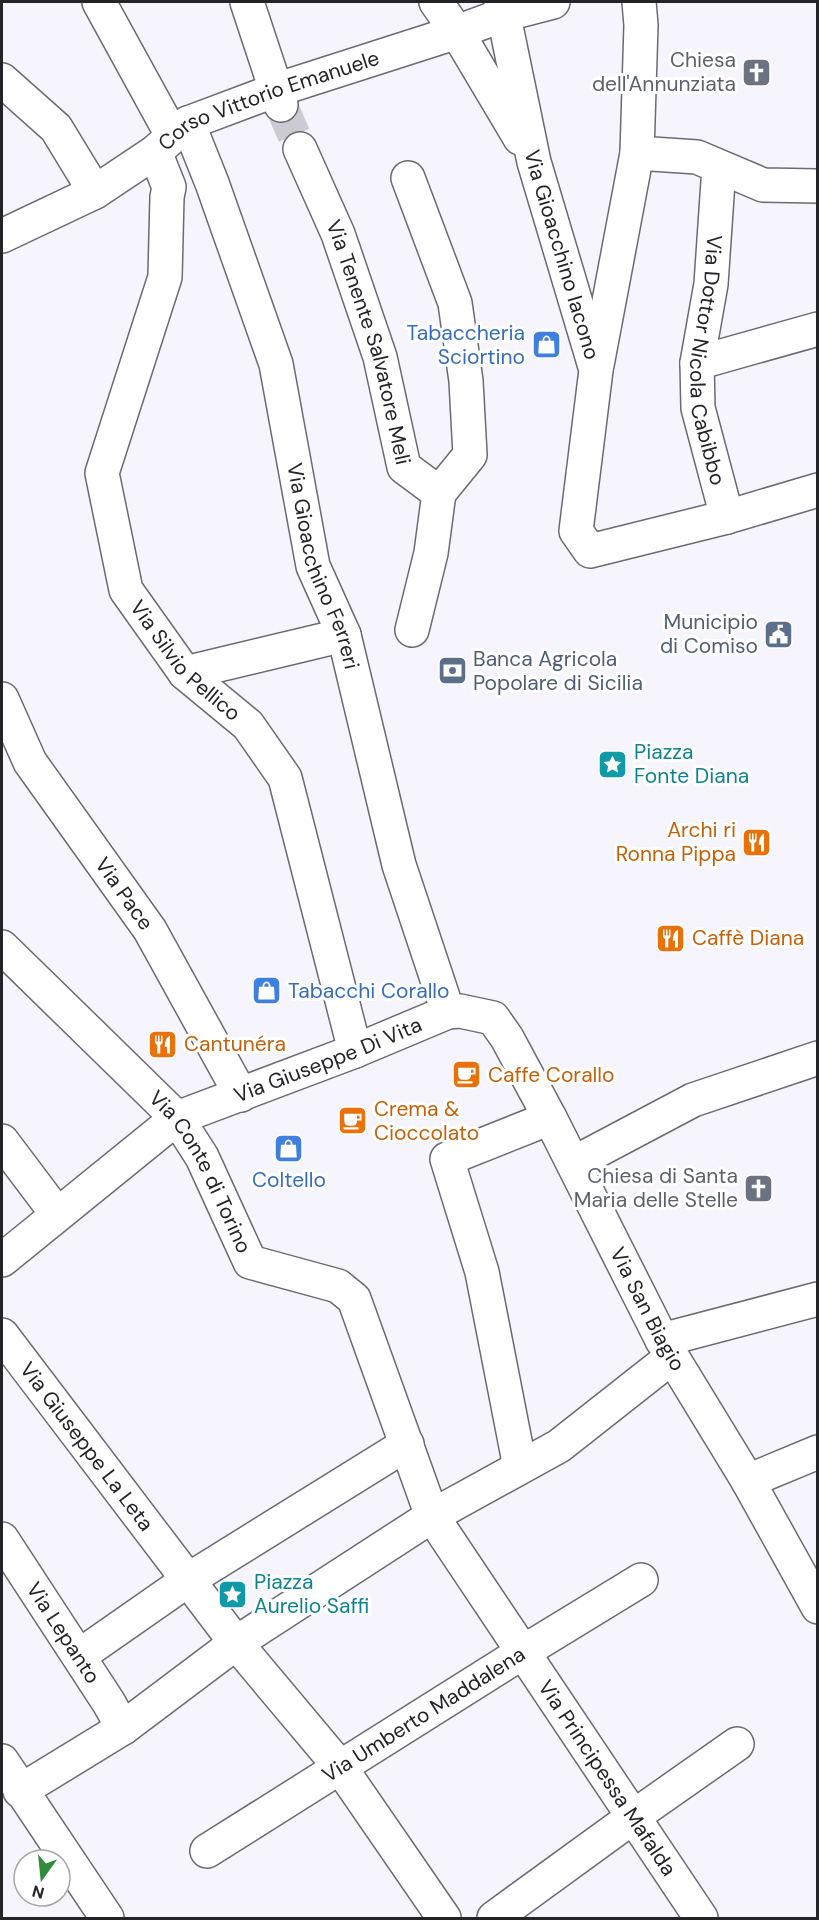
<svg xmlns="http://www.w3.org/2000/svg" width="819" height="1920" font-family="'DM Sans',sans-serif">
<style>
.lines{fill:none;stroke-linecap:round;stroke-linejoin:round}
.minor-tunnel{stroke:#cccbd3;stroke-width:33;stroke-dasharray:33 16;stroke-linecap:butt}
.minor-casing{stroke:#6b6a73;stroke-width:36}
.minor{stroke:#fff;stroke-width:33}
.labels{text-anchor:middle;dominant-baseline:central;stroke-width:6;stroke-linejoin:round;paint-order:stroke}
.worship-label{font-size:21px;fill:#5b616d;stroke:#fff;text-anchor:end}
.street-label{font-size:21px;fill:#242428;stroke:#fff}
.shop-label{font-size:21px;fill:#366cbe;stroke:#fff;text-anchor:end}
.service-label{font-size:21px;fill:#4e5e75;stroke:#fff;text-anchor:end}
.culture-label{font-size:21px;fill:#0d838f;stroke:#fff;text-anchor:start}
.food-label{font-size:21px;fill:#c56008;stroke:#fff;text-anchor:start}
</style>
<rect width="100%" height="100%" fill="#f6f5fe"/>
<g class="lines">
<polyline class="minor-tunnel" points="281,105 300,149"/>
<defs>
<g id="minor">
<polyline points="99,2 172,135"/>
<polyline points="247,2 281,105"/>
<polyline points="436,2 457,32 520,138"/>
<path id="s1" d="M501,2L534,162L596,370L576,531L590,551L727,517L818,490"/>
<polyline points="2,80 56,128 95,192"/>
<path id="s2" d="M188,123L212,183L276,364L313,566L344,635L399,865L448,1012"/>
<path id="s3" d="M300,149L338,234L380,357L404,467L439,493L431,553L412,630"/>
<path id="s4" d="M155,152L169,187L167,197L165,277L102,473L126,590L185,673L248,725L285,778L355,1051"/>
<polyline points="637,153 697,157 763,185 818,186"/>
<path id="s5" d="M719,167L711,284L697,363L698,408L727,517"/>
<polyline points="408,178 455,303 466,381 470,455 439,493"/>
<path id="s6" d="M2,236L95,192L155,152L188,123L276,90L457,32L503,15L553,2"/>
<polyline points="697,363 818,329"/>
<polyline points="597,365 637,153 641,25 639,2"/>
<polyline points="185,673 344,635"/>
<path id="s7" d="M2,699L30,762L150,930L241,1095"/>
<path id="s8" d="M2,947L177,1118L202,1157L250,1262L338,1286L354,1299L432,1516L701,1918"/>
<polyline points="2,1141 57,1214"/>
<polyline points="574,1163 693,1100 818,1058"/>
<path id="s9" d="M2,1260L177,1118L355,1051L448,1012L460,1011L493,1018L507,1038L550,1118L662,1340L748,1481L818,1607"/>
<path id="s10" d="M2,1335L236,1643L340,1767L444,1918"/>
<polyline points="662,1340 818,1299"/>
<polyline points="520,1467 482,1272 447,1159 550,1118"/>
<polyline points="748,1481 818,1452"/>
<path id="s11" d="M2,1539L109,1703L123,1728"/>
<polyline points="79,1656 188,1580 407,1444"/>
<polyline points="2,1761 107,1918"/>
<polyline points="20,1791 123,1728 236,1643 432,1516 559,1446 672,1357"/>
<path id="s12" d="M207,1851L523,1652L641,1580"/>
<polyline points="494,1918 633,1817 737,1744"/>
</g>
</defs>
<use href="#minor" class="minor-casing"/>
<use href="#minor" class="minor"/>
</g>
<defs>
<symbol id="church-square" viewBox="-11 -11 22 22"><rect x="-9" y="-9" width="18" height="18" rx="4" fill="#6b7280" stroke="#fff"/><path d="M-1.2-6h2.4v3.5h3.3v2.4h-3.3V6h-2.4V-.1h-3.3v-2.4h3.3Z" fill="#fff"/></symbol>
<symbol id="shop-square" viewBox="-11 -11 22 22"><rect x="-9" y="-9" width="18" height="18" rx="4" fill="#3f7fe0" stroke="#fff"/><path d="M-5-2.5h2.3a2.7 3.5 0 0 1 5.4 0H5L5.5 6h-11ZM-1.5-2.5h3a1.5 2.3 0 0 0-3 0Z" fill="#fff"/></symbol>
<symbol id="civic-square" viewBox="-11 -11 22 22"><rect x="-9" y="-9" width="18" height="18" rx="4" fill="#5c6f8a" stroke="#fff"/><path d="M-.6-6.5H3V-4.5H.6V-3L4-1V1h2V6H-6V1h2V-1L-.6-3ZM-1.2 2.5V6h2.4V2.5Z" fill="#fff"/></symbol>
<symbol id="bank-square" viewBox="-11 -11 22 22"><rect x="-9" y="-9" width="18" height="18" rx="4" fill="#5c6f8a" stroke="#fff"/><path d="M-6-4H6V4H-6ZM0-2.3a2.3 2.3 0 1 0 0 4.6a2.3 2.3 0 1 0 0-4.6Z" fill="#fff"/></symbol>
<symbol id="sight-square" viewBox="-11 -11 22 22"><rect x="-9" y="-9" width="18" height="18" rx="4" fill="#0f9aa8" stroke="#fff"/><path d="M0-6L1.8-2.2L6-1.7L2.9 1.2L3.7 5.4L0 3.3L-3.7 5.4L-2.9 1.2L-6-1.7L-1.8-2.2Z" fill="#fff"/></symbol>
<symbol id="restaurant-square" viewBox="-11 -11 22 22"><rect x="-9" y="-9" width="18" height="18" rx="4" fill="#e8710a" stroke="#fff"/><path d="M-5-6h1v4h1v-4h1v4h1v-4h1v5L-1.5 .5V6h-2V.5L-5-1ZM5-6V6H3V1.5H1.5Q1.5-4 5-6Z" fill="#fff"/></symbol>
<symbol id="cafe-square" viewBox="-11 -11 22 22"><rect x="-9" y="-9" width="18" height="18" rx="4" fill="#e8710a" stroke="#fff"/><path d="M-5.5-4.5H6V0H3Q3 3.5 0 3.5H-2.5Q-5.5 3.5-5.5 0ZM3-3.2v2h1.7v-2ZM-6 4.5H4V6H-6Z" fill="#fff"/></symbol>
</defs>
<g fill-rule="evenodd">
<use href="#church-square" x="740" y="56" width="33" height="33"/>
<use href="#shop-square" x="530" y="328" width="33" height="33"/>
<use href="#civic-square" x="762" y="618" width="33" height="33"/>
<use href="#bank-square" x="436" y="654" width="33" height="33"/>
<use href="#sight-square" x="596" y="748" width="33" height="33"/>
<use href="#restaurant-square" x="740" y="826" width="33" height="33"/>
<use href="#restaurant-square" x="654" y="922" width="33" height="33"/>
<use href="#shop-square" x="250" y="974" width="33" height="33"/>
<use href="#restaurant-square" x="146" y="1028" width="33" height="33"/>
<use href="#cafe-square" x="450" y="1058" width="33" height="33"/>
<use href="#cafe-square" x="336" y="1104" width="33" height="33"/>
<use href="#shop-square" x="272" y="1132" width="33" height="33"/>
<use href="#church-square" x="742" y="1172" width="33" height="33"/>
<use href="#sight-square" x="216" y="1578" width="33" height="33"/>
</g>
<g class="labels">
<g class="worship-label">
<text x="736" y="60">Chiesa<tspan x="736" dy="24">dell'Annunziata</tspan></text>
<text x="738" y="1176">Chiesa di Santa<tspan x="738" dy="24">Maria delle Stelle</tspan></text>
</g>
<g class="street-label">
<text stroke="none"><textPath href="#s6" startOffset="302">Corso Vittorio Emanuele</textPath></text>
<text stroke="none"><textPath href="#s1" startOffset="260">Via Gioacchino Iacono</textPath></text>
<text stroke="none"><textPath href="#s3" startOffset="206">Via Tenente Salvatore Meli</textPath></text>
<text stroke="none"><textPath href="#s5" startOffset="195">Via Dottor Nicola Cabibbo</textPath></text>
<text stroke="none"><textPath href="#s2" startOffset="465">Via Gioacchino Ferreri</textPath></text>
<text stroke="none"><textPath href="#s4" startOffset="546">Via Silvio Pellico</textPath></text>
<text stroke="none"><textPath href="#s7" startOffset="231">Via Pace</textPath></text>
<text stroke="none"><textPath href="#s9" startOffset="387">Via Giuseppe Di Vita</textPath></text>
<text stroke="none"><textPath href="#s8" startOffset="303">Via Conte di Torino</textPath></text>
<text stroke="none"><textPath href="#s9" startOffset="892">Via San Biagio</textPath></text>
<text stroke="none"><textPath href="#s10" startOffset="140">Via Giuseppe La Leta</textPath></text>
<text stroke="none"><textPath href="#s11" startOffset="112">Via Lepanto</textPath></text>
<text stroke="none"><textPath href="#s12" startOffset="256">Via Umberto Maddalena</textPath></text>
<text stroke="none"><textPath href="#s8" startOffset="1064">Via Principessa Mafalda</textPath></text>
</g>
<g class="shop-label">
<text x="525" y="333">Tabaccheria<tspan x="525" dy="24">Sciortino</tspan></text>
<text x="288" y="991" text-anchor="start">Tabacchi Corallo</text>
<text x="289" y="1180" text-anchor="middle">Coltello</text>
</g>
<g class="service-label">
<text x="758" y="622">Municipio<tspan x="758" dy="24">di Comiso</tspan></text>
<text x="473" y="659" text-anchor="start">Banca Agricola<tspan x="473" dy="24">Popolare di Sicilia</tspan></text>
</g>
<g class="culture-label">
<text x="634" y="752">Piazza<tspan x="634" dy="24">Fonte Diana</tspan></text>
<text x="254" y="1582">Piazza<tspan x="254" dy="24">Aurelio Saffi</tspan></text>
</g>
<g class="food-label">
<text x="736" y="830" text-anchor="end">Archi ri<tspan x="736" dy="24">Ronna Pippa</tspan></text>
<text x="692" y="938">Caffè Diana</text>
<text x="184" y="1044">Cantunéra</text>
<text x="488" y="1075">Caffe Corallo</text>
<text x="374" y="1109">Crema &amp;<tspan x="374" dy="24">Cioccolato</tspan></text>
</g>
</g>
<rect width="819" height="1920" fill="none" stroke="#242428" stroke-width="6"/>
<g transform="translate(42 1878) rotate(195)"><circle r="28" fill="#ffffff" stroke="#a7a7a9" stroke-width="1.5"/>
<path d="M0-4.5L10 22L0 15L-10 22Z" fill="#318b3c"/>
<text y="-9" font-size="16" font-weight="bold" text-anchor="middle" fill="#242428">N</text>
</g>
</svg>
